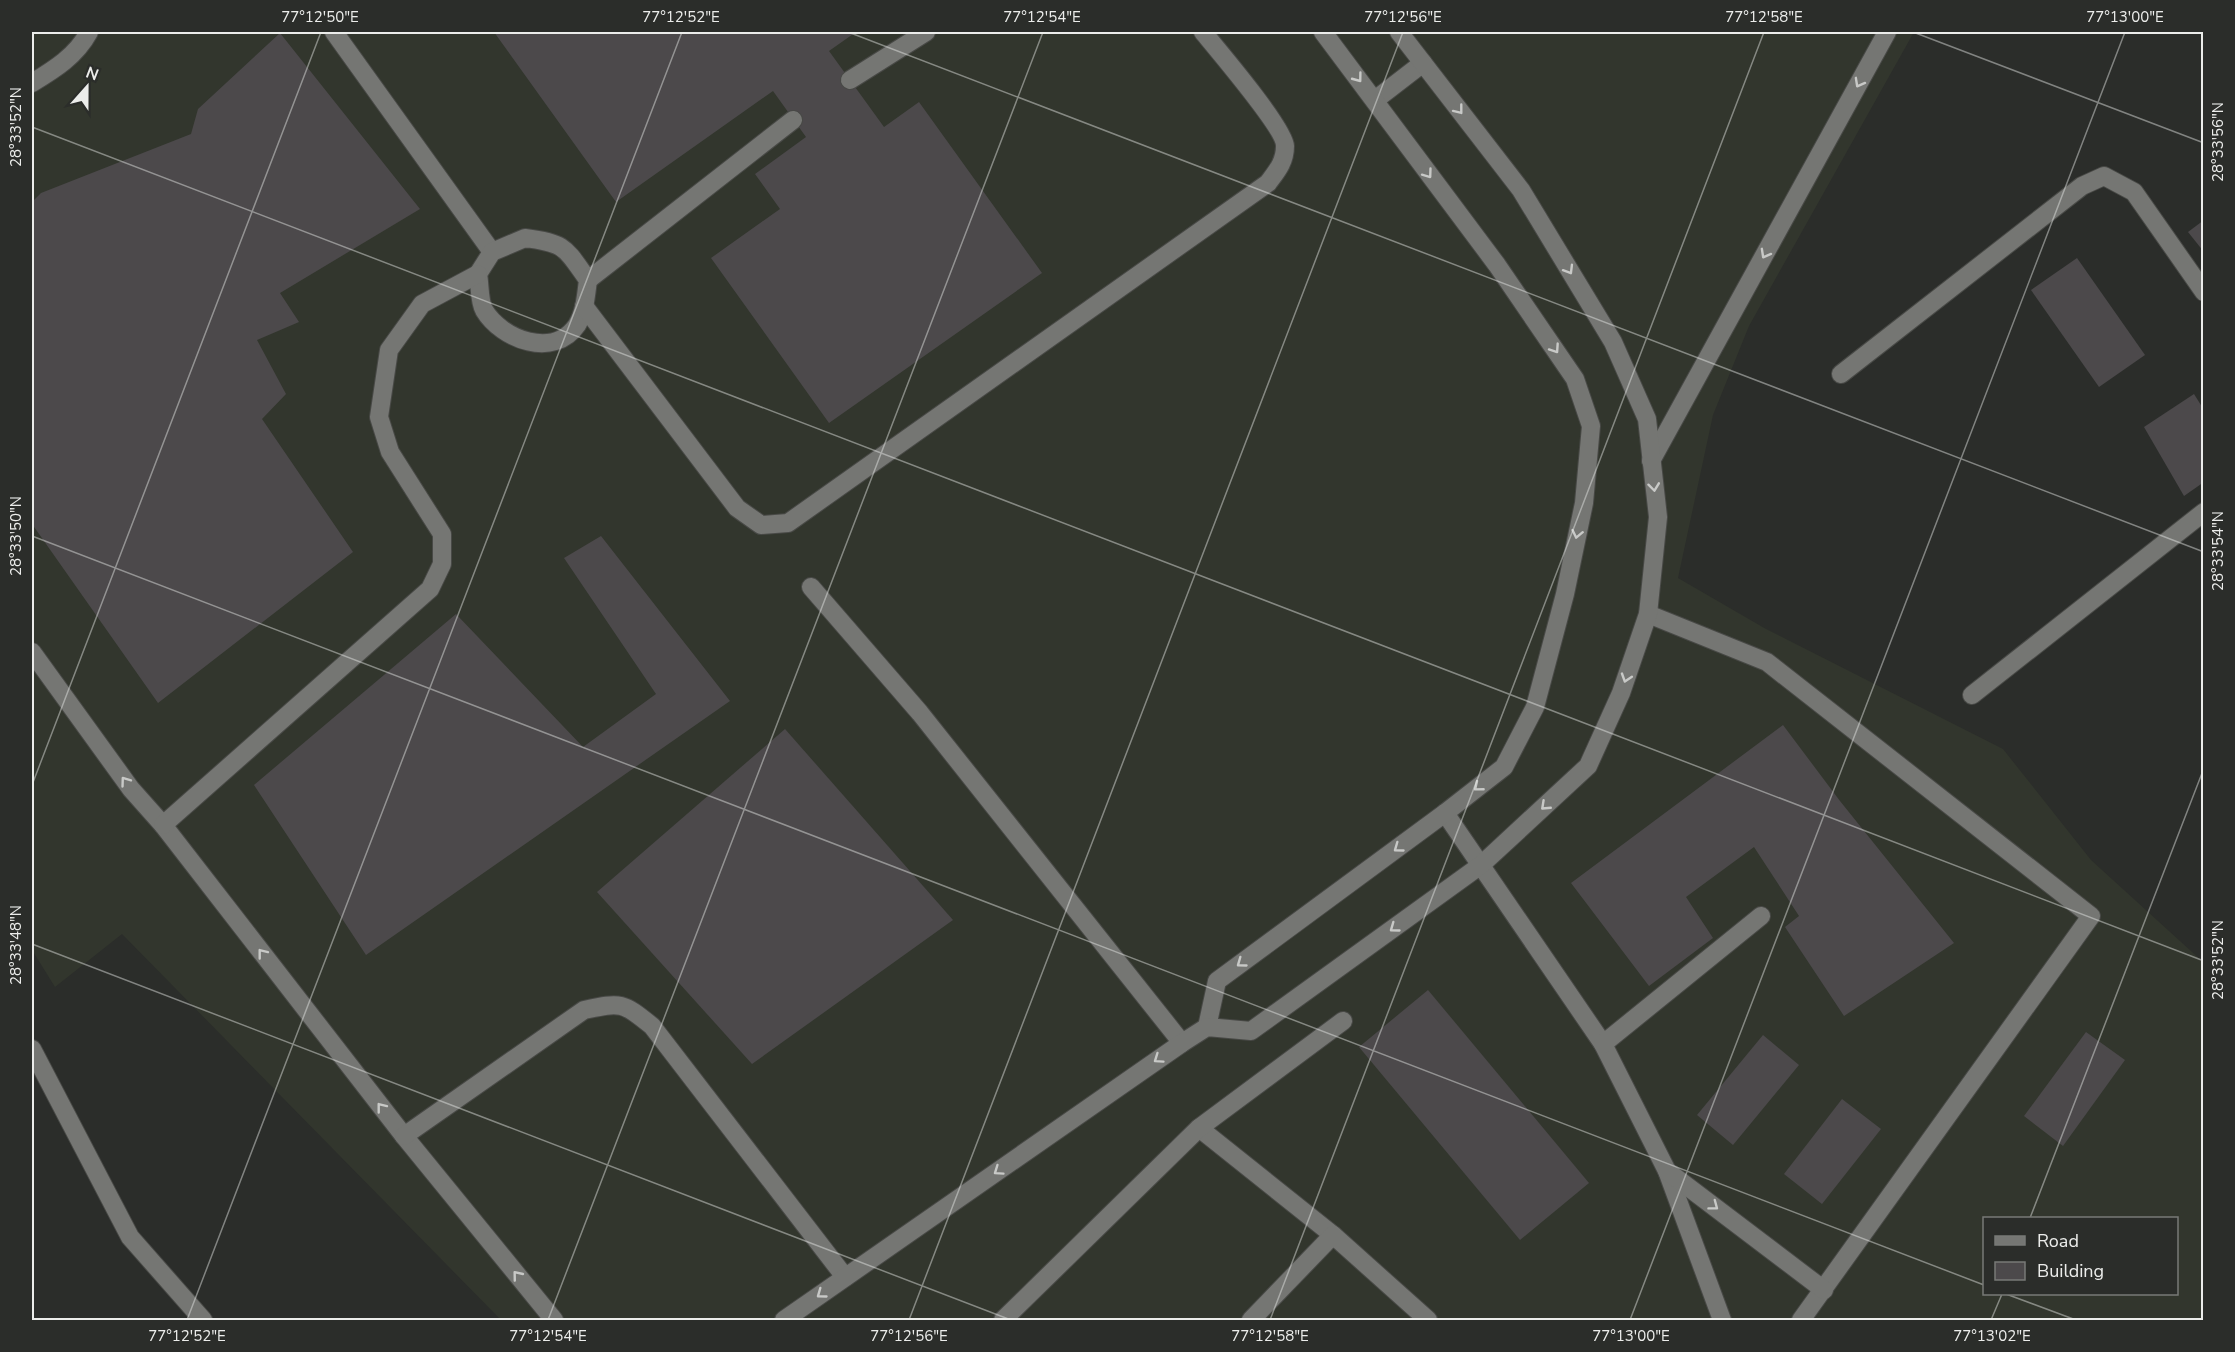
<svg xmlns="http://www.w3.org/2000/svg" width="2235" height="1352" font-family="'Nunito Sans',sans-serif">
<style>
.built{fill:#32362d;fill-rule:evenodd}
.building{fill:#4c494b}
.lines{fill:none;stroke-linecap:round;stroke-linejoin:round}
.lane-casing{stroke:#484946;stroke-width:20}
.street-casing{stroke:#484946;stroke-width:20}
.lane{stroke:#757673;stroke-width:18}
.street{stroke:#757673;stroke-width:18}
.oneway{stroke:#c8c9c7}
.ticks{fill:none;stroke:#ecedeb;stroke-width:1.5;stroke-opacity:0.45}
.neatline{fill:none;stroke:#ecedeb;stroke-width:2}
.ticks-label{font-size:15px;text-anchor:middle;fill:#ecedeb}
</style>
<rect width="100%" height="100%" fill="#2b2d2a"/>
<path class="built" d="M32,32H1914L1749,326L1713,415L1678,578L1766,629L2003,749L2091,860L2203,962V1320H501L122,934L55,987L32,950ZM1984,1218H2176V1294H1984Z"/>
<g class="building">
<polygon points="494,32 856,32 829,51 884,127 919,102 1042,273 829,423 711,258 780,209 755,174 806,137 773,91 616,202"/>
<polygon points="280,33 420,209 280,293 299,322 257,340 286,394 262,419 353,552 158,703 32,524 32,202 41,193 191,134 198,109"/>
<polygon points="2204,220 2204,252 2188,232"/>
<polygon points="2077,258 2145,355 2099,387 2031,290"/>
<polygon points="2194,394 2204,410 2204,482 2184,496 2144,427"/>
<polygon points="601,536 730,701 366,955 254,785 456,614 583,747 656,694 564,558"/>
<polygon points="1783,725 1840,801 1954,943 1844,1016 1785,927 1799,916 1754,847 1686,897 1713,938 1649,986 1571,883"/>
<polygon points="785,729 953,920 752,1064 597,892"/>
<polygon points="1428,990 1589,1183 1520,1240 1359,1047"/>
<polygon points="2086,1032 2125,1060 2063,1146 2024,1116"/>
<polygon points="1763,1035 1799,1065 1733,1145 1697,1115"/>
<polygon points="1842,1099 1881,1129 1822,1204 1784,1174"/>
</g>
<g class="lines">
<defs>
<g id="lane">
<polyline points="334,32 492,252"/>
<polyline points="850,80 926,32"/>
<path d="M32,83C55,69 76,56 89,32"/>
<polyline points="1375,100 1423,63"/>
<path d="M525,238C566,243 565,248 588,280C586,295 585,312 577,325C554,359 502,340 484,310C479,301 480,284 478,274L492,252Z"/>
<polyline points="588,280 793,120"/>
<path d="M584,306L737,508L761,525L788,523L1268,183C1277,171 1285,162 1285,146C1285,129 1217,49 1203,32"/>
<polyline points="1651,461 1887,32"/>
<polyline points="811,587 920,713 1182,1043"/>
<polyline points="1648,614 1767,662 2091,916 1801,1320"/>
<polyline points="32,652 131,789 163,825 404,1136 554,1320"/>
<polyline points="1445,813 1603,1044 1667,1171 1722,1320"/>
<polyline points="163,825 430,589 442,564 442,534 390,452 379,417 389,350 422,304 478,274"/>
<polyline points="1207,1027 1217,981 1445,813 1504,767 1535,707 1565,594 1584,503 1591,426 1575,379 1497,265 1323,32"/>
<polyline points="1603,1044 1761,916"/>
<polyline points="1199,1128 1333,1235"/>
<path d="M404,1136L584,1010C622,1002 622,1002 652,1026L845,1277"/>
<polyline points="1667,1171 1824,1290"/>
<polyline points="784,1320 1182,1043 1207,1027 1251,1031 1481,865 1588,766 1621,693 1648,614 1658,517 1647,419 1613,342 1521,190 1399,32"/>
<polyline points="1003,1320 1199,1128 1343,1021"/>
<polyline points="1251,1320 1333,1235 1428,1320"/>
</g>
<g id="street">
<polyline points="1841,374 2082,186 2104,176 2134,192 2204,292"/>
<polyline points="1972,695 2204,512"/>
<polyline points="32,1049 130,1237 203,1320"/>
</g>
</defs>
<use href="#lane" class="lane-casing"/>
<use href="#street" class="street-casing"/>
<use href="#lane" class="lane"/>
<use href="#street" class="street"/>
</g>
<defs><path id="oneway-chevron" d="M-2-3.5L2.5 0L-2 3.5" fill="none" stroke-width="1.6" stroke-linecap="round" stroke-linejoin="round" transform="scale(1.5)"/></defs>
<g class="oneway">
<use href="#oneway-chevron" transform="translate(1358 78) rotate(53)"/>
<use href="#oneway-chevron" transform="translate(1859 83) rotate(119)"/>
<use href="#oneway-chevron" transform="translate(1459 110) rotate(52)"/>
<use href="#oneway-chevron" transform="translate(1428 174) rotate(54)"/>
<use href="#oneway-chevron" transform="translate(1765 254) rotate(119)"/>
<use href="#oneway-chevron" transform="translate(1569 270) rotate(59)"/>
<use href="#oneway-chevron" transform="translate(1555 349) rotate(56)"/>
<use href="#oneway-chevron" transform="translate(1654 487) rotate(83)"/>
<use href="#oneway-chevron" transform="translate(1577 534) rotate(102)"/>
<use href="#oneway-chevron" transform="translate(1626 678) rotate(108)"/>
<use href="#oneway-chevron" transform="translate(125 781) rotate(-126)"/>
<use href="#oneway-chevron" transform="translate(1478 787) rotate(141)"/>
<use href="#oneway-chevron" transform="translate(1545 806) rotate(137)"/>
<use href="#oneway-chevron" transform="translate(1398 848) rotate(144)"/>
<use href="#oneway-chevron" transform="translate(1394 928) rotate(144)"/>
<use href="#oneway-chevron" transform="translate(262 953) rotate(-128)"/>
<use href="#oneway-chevron" transform="translate(1241 963) rotate(144)"/>
<use href="#oneway-chevron" transform="translate(1158 1059) rotate(145)"/>
<use href="#oneway-chevron" transform="translate(381 1107) rotate(-128)"/>
<use href="#oneway-chevron" transform="translate(998 1171) rotate(145)"/>
<use href="#oneway-chevron" transform="translate(1714 1206) rotate(37)"/>
<use href="#oneway-chevron" transform="translate(517 1275) rotate(-129)"/>
<use href="#oneway-chevron" transform="translate(821 1294) rotate(144)"/>
</g>
<path class="ticks" d="M848,32L2204,552M1913,32L2204,143M32,127L2204,961M32,536L1984,1285M32,785L321,32M32,944L1011,1320M2030,1218L2204,768M2006,1294L2076,1320M187,1320L682,32M548,1320L1043,32M909,1320L1403,32M1270,1320L1764,32M1630,1320L2125,32M1991,1320L2002,1294"/>
<rect width="2235" height="1352" fill="none" stroke="#2b2d2a" stroke-width="66"/>
<rect x="1983" y="1217" width="195" height="78" fill="#2b2d2a" stroke="#787a77" stroke-width="1.5"/>
<rect x="1995" y="1236" width="30" height="9" fill="#757673" stroke="#787a77" stroke-width="1.5"/>
<text x="2037" y="1247" font-size="18" fill="#ecedeb">Road</text>
<rect x="1995" y="1262" width="30" height="18" fill="#4c494b" stroke="#787a77" stroke-width="1.5"/>
<text x="2037" y="1277" font-size="18" fill="#ecedeb">Building</text>
<g transform="translate(87 87) rotate(21)" stroke="#2b2d2a" stroke-width="4.5" paint-order="stroke">
<path d="M0-4.5L10 22L0 15L-10 22Z" fill="#ecedeb"/>
<text y="-9" font-size="16" font-weight="bold" text-anchor="middle" fill="#ecedeb">N</text>
</g>
<rect x="33" y="33" width="2169" height="1286" class="neatline"/>
<g class="ticks-label">
<text x="320" y="22">77°12'50"E</text>
<text x="681" y="22">77°12'52"E</text>
<text x="1042" y="22">77°12'54"E</text>
<text x="1403" y="22">77°12'56"E</text>
<text x="1764" y="22">77°12'58"E</text>
<text x="2125" y="22">77°13'00"E</text>
<text transform="translate(16 127) rotate(-90)" y="5">28°33'52"N</text>
<text transform="translate(2218 142) rotate(-90)" y="5">28°33'56"N</text>
<text transform="translate(16 536) rotate(-90)" y="5">28°33'50"N</text>
<text transform="translate(2218 551) rotate(-90)" y="5">28°33'54"N</text>
<text transform="translate(16 945) rotate(-90)" y="5">28°33'48"N</text>
<text transform="translate(2218 960) rotate(-90)" y="5">28°33'52"N</text>
<text x="187" y="1341">77°12'52"E</text>
<text x="548" y="1341">77°12'54"E</text>
<text x="909" y="1341">77°12'56"E</text>
<text x="1270" y="1341">77°12'58"E</text>
<text x="1631" y="1341">77°13'00"E</text>
<text x="1992" y="1341">77°13'02"E</text>
</g>
</svg>
